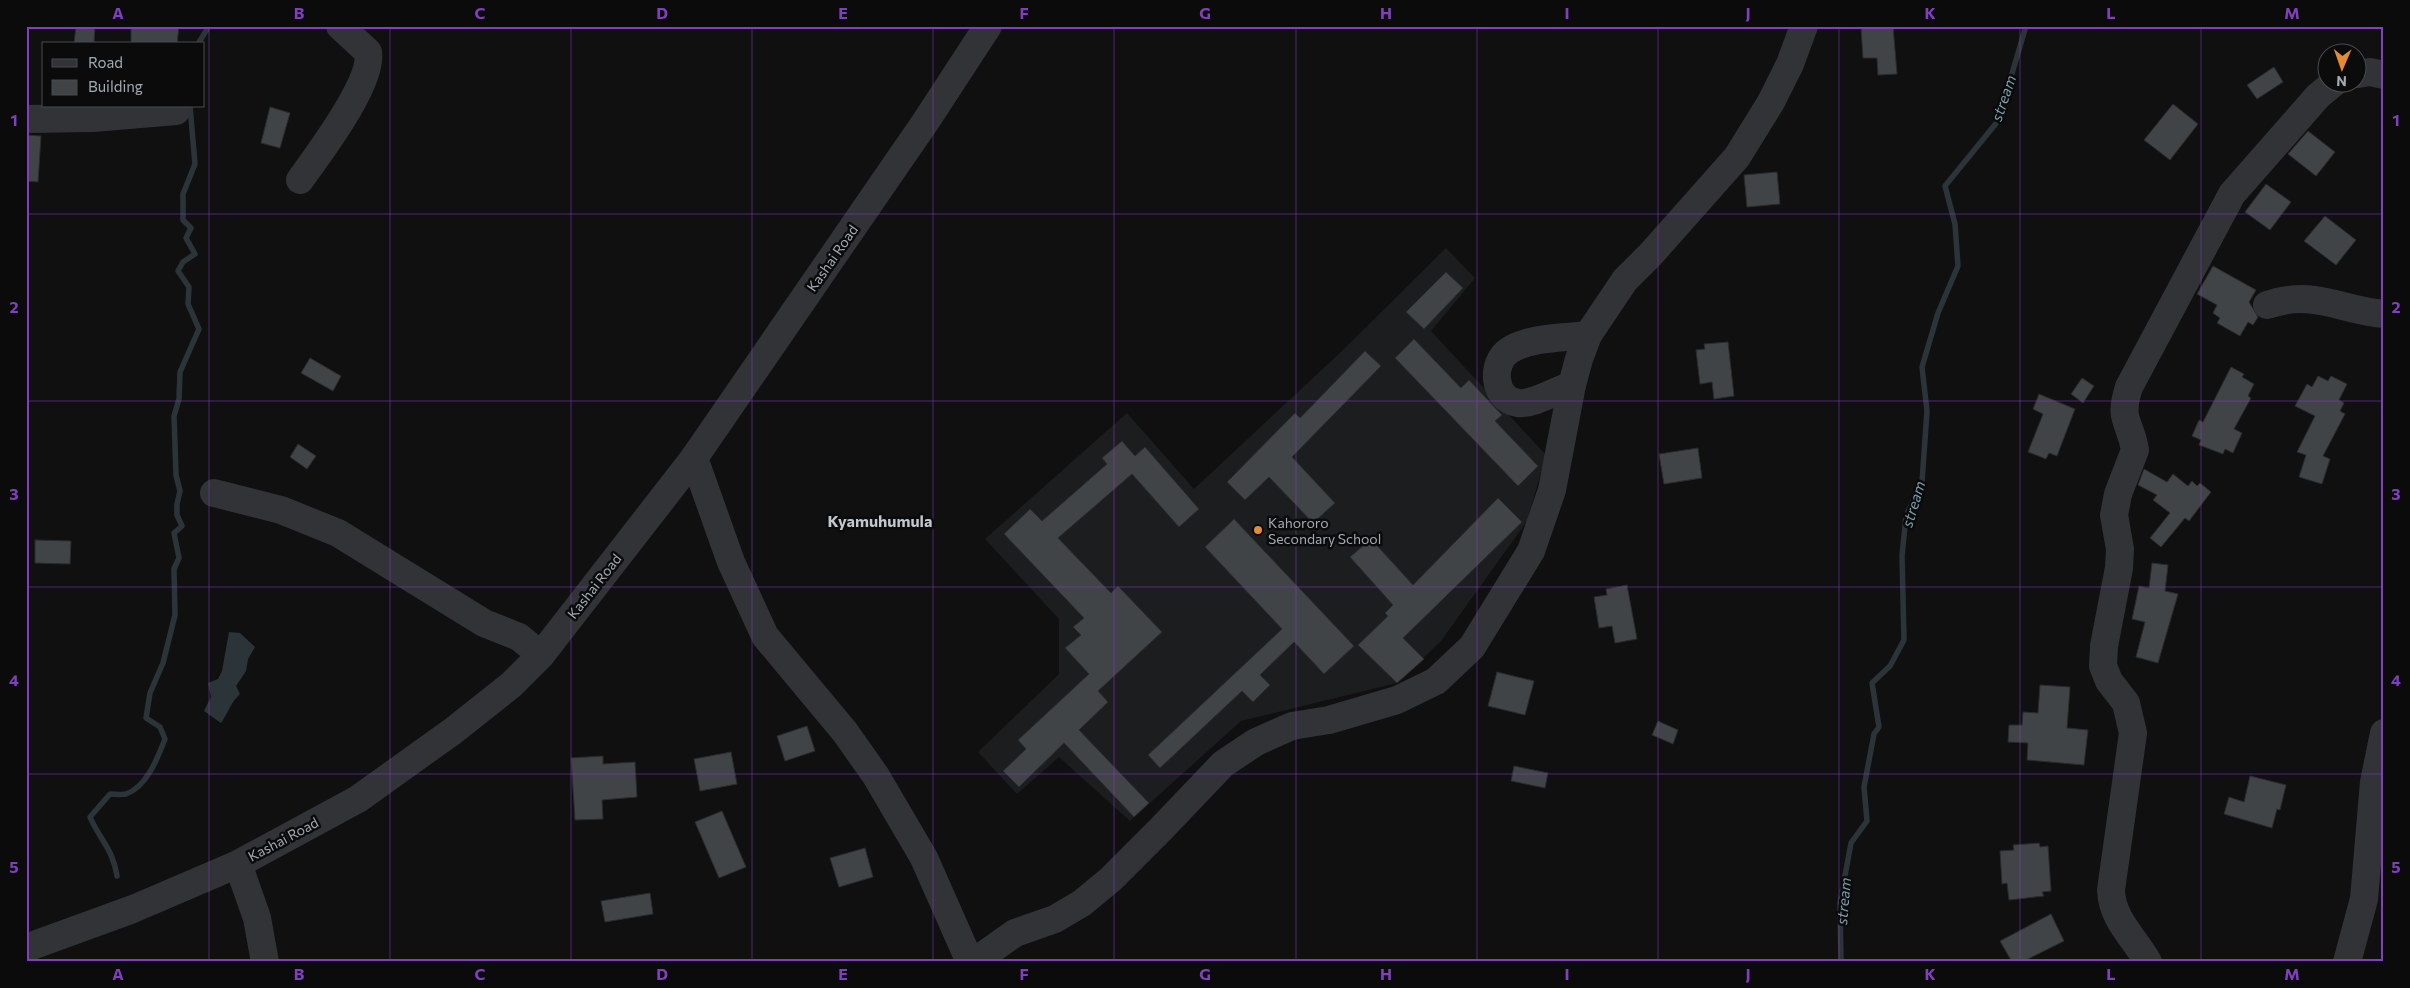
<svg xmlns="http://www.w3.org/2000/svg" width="2410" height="988" font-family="Commissioner,sans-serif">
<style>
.built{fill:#1c1d1e}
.water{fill:#2b3539}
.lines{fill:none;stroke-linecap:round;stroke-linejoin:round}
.stream{stroke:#2b3539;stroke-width:5.5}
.building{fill:#414447;stroke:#2a2b2d}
.minor{stroke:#313336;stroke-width:28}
.grid{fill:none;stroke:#813fbd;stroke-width:1;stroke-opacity:0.55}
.poi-dot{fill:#e48b36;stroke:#0b0b0c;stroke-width:2}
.labels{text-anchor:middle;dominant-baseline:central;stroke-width:5;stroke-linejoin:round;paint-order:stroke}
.street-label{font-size:14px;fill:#a2aab1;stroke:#0b0b0c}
.poi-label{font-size:14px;fill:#a2aab1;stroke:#0b0b0c;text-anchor:start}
.water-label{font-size:15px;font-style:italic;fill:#7b9dab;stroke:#0b0b0c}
.quarter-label{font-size:16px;font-weight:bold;fill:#c3c8ce;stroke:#0b0b0c}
.neatline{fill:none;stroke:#813fbd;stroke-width:2}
.grid-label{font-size:16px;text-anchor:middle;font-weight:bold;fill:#813fbd}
</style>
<rect width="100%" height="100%" fill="#101011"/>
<polygon class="built" points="1446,248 1475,278 1431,331 1546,455 1527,521 1441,641 1397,683 1241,721 1130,821 1059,757 1017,794 978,752 1059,674 1059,619 985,539 1127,413 1194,489 1343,350"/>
<path class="water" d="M229,632L240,633L255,647L248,659L246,671L236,686L240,694C231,702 228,713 221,723L204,711L211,697L208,683L218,679L222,671Z"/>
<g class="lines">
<g class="stream">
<polyline points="198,44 209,26"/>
<path d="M117,876C113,849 100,840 90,817L110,794C115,794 122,795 126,794C147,787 158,757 165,739L160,727L146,718L150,693L163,663L175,615L174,569L179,558L174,533L182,526L177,515V504L180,491L176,475L174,416L179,399L180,372L199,329L188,304L189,287L178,271L183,262L195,254L186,238L191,228L183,220V194L195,164L190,106"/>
<polyline points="1841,962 1840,903 1851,843 1867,821 1864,787 1874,734 1879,727 1872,683 1890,666 1904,640 1902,556 1906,516 1922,482 1927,411 1922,367 1938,313 1958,266 1955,224 1945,186 1998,121 2026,26"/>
</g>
</g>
<g class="building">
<polygon points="76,26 95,26 94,44 74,44"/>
<polygon points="131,26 179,26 177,44 131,44"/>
<polygon points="1877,26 1893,26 1897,74 1878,75 1877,58 1863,58 1861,28"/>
<polygon points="2274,67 2283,82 2257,99 2247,85"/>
<polygon points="2173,104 2198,124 2170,160 2144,140"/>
<polygon points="270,107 290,113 280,148 261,143"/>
<polygon points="2308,131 2335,152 2316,176 2288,154"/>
<polygon points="26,135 41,136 38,182 26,181"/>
<polygon points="1777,172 1780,204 1747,207 1744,175"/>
<polygon points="2266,184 2291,202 2270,230 2245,212"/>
<polygon points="2325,216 2356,240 2336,265 2304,241"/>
<polygon points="2213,266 2256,290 2249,302 2258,317 2253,325 2248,322 2240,336 2217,323 2220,318 2213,313 2217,305 2197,294"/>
<polygon points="1446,272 1463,288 1424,329 1406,312"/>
<polygon points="1414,339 1461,388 1469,380 1502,415 1495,421 1538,466 1518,486 1395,358"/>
<polygon points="1728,342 1734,396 1714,399 1712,382 1700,384 1696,350 1705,349 1704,344"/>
<polygon points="1365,351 1381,366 1292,457 1335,503 1313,523 1269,477 1245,500 1227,482 1295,413 1300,418"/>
<polygon points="310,358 341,376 333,391 301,373"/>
<polygon points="2231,367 2244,374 2242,377 2254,384 2248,396 2251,398 2234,429 2242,433 2233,453 2225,449 2223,454 2199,445 2201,440 2192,436 2199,420 2203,422"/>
<polygon points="2318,376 2328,381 2331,376 2347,384 2339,400 2344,403 2340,411 2345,414 2323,456 2330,459 2322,484 2299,477 2306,455 2297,452 2315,416 2295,406 2307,384 2312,387"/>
<polygon points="2082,378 2094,386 2083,403 2071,394"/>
<polygon points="2039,394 2075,409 2057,456 2049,453 2046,459 2028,452 2043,414 2033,409"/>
<polygon points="1122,441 1135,456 1145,447 1199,509 1179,527 1132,474 1058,538 1111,593 1118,586 1162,632 1098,691 1108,702 1079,730 1149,803 1134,817 1064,743 1019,787 1003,771 1026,749 1018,740 1089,674 1065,648 1081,635 1073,627 1084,618 1004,534 1030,509 1042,521 1107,464 1102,458"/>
<polygon points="298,444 316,456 307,469 290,457"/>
<polygon points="1698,448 1702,478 1664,484 1659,454"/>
<polygon points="2144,469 2167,482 2173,474 2188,486 2192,481 2197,486 2200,483 2211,492 2189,521 2185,518 2161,547 2150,538 2170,513 2153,500 2157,495 2138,485"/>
<polygon points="1498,498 1522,522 1403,638 1424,659 1397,683 1358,645 1388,616 1385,613 1393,605 1350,557 1371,539 1413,585"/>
<polygon points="1234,519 1354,646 1324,674 1294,642 1260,675 1270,685 1253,702 1242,691 1160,768 1148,755 1282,629 1205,547"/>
<polygon points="35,540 71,541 70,564 35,563"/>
<polygon points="2152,563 2168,565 2165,591 2178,594 2158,663 2136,657 2145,622 2132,619 2139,586 2149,588"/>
<polygon points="1627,585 1637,639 1615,643 1612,626 1599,628 1594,597 1607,595 1606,589"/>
<polygon points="1497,672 1534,681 1525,715 1488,706"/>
<polygon points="2040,685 2070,687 2067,728 2088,730 2084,765 2027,760 2028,743 2008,742 2009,725 2022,725 2023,712 2038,713"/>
<polygon points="1658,721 1678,730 1673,744 1652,735"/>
<polygon points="807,726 815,751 785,761 777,736"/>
<polygon points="731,752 737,784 700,791 694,759"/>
<polygon points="603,756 603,764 635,762 637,797 602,800 603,819 575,820 571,758"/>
<polygon points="1514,766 1548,773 1545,788 1511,781"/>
<polygon points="2250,776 2286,785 2280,810 2277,809 2272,828 2224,814 2229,797 2244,802"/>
<polygon points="722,811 746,867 719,878 695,822"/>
<polygon points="2039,843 2040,847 2048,846 2051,891 2042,892 2044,896 2009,900 2007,883 2002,884 2000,851 2014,850 2013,845"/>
<polygon points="865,848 873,877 839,887 830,858"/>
<polygon points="650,893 653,914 605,922 601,901"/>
<polygon points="2051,914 2064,941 2022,962 2012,962 2000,941"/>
</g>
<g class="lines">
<g class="minor">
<polyline points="2358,74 2370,72 2384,75"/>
<polyline points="26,119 93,118 176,111"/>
<path d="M300,180C318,155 374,81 368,52L340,26"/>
<path d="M2267,305C2314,289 2339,310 2384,314"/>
<path d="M1572,385C1557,390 1533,405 1518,403C1493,400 1490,362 1510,350C1531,337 1564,338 1588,335"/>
<polyline points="694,458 731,562 765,636 845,732 876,776 924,858 970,962"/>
<polyline points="214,493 281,510 338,533 484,623 519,637 541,655"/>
<polyline points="238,864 257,918 265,962"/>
<polyline points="26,948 133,909 238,864 358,799 453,731 511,685 541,655 694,458 926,121 988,26"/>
<polyline points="974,962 1015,933 1055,919 1082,903 1111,879 1161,829 1223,764 1256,742 1292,726 1329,720 1397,700 1436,681 1472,647 1531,551 1552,490 1572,385 1579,359 1588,335 1625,280 1651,254 1737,157 1771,102 1790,64 1804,26"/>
<path d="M2148,962C2134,937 2112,920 2111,890L2133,733L2126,703L2109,681L2103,666L2104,646L2119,568L2120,549L2114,515L2118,494L2135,450C2130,420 2118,421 2129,387L2232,194L2318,96L2335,82"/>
<polyline points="2347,962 2364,899 2374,782 2384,733"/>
</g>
</g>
<path class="grid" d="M209,26V962M390,26V962M571,26V962M752,26V962M933,26V962M1114,26V962M1296,26V962M1477,26V962M1658,26V962M1839,26V962M2020,26V962M2201,26V962M26,214H2384M26,401H2384M26,587H2384M26,774H2384"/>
<circle class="poi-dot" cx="1258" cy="530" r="5"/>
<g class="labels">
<g class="street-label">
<text transform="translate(832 258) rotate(-55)">Kashai Road</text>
<text transform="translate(594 586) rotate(-52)">Kashai Road</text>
<text transform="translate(283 839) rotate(-28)">Kashai Road</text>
</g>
<g class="poi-label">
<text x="1268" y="522">Kahororo<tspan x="1268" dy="16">Secondary School</tspan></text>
</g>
<g class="water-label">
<text transform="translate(2003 98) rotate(-71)">stream</text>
<text transform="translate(1913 504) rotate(-73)">stream</text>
<text transform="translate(1843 901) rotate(-85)">stream</text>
</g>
<g class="quarter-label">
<text x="880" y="520">Kyamuhumula</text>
</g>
</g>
<rect width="2410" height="988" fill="none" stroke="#0b0b0c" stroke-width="55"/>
<rect x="42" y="42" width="162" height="65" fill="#0b0b0c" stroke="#474b4e"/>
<rect x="52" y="59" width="25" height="8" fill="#313336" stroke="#474b4e"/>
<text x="88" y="68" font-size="15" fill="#a2aab1">Road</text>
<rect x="52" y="80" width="25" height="15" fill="#414447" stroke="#474b4e"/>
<text x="88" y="92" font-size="15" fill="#a2aab1">Building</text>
<g transform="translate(2342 68) rotate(182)"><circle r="24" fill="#0b0b0c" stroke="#474b4e"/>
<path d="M0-4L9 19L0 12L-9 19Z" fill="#e48b36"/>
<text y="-8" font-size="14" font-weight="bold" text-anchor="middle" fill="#a2aab1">N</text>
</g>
<rect x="28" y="28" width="2354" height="932" class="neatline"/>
<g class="grid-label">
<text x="118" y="19">A</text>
<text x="299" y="19">B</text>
<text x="480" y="19">C</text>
<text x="662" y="19">D</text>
<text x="843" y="19">E</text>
<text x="1024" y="19">F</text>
<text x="1205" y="19">G</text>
<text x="1386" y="19">H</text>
<text x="1567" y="19">I</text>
<text x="1748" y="19">J</text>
<text x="1930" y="19">K</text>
<text x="2111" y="19">L</text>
<text x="2292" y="19">M</text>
<text x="14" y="126">1</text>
<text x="2396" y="126">1</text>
<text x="14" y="313">2</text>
<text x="2396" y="313">2</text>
<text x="14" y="500">3</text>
<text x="2396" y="500">3</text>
<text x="14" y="686">4</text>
<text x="2396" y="686">4</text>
<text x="14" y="873">5</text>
<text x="2396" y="873">5</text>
<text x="118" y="980">A</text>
<text x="299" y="980">B</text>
<text x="480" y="980">C</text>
<text x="662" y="980">D</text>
<text x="843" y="980">E</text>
<text x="1024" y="980">F</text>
<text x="1205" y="980">G</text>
<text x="1386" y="980">H</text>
<text x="1567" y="980">I</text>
<text x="1748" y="980">J</text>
<text x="1930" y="980">K</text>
<text x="2111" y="980">L</text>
<text x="2292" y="980">M</text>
</g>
</svg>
